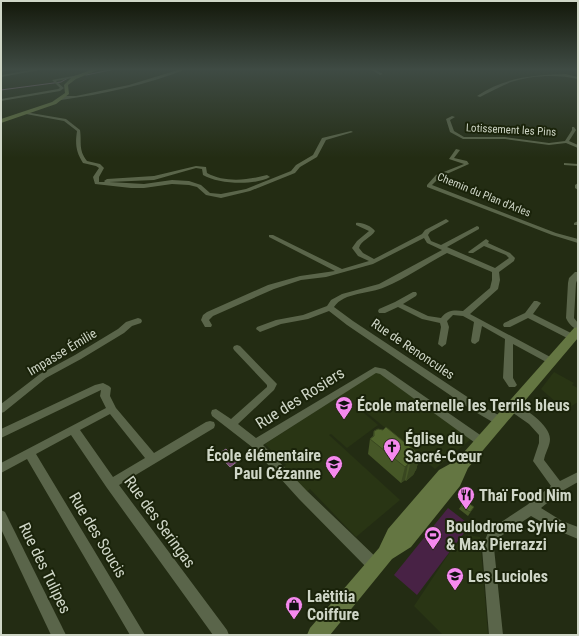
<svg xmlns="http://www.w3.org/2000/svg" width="579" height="636" font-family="'Roboto Condensed',sans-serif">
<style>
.built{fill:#293514}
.green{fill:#482245}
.water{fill:#744770;stroke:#8f728a}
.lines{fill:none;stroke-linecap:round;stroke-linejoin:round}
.stream{stroke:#8f728a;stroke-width:1}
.canal{fill:#744770;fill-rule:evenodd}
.minor{fill:#5a654a;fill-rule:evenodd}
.secondary{fill:#647642;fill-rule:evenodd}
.wall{fill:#465727}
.shaded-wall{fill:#394720}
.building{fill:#51652d;stroke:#394720}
.labels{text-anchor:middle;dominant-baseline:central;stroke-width:4;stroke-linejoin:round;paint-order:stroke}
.far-street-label{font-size:11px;fill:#cfd6c7;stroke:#1a230a}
.street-label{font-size:13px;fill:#cfd6c7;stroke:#1a230a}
.near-street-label{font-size:16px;fill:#cfd6c7;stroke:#1a230a}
.near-poi-label{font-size:16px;font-weight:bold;fill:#cfd6c7;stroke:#1a230a;text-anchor:start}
</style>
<rect width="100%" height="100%" fill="#232c13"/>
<g class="built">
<polygon points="378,371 471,439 435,469 366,412 364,413 378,425 347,448 331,434 329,435 400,500 356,537 310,489 305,493 282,468 286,465 265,444"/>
<polygon points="554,372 574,383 572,385 578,388 578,402 565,410 541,389"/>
<polygon points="468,535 480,537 488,635 443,635 414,606 450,552 462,539 468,540"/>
</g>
<polygon class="green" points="448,508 470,525 417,595 394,575"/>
<polygon class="water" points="226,449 238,461 230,467 218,454"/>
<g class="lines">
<g class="stream">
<polyline points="86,75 115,69"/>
<polyline points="1,90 61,82 68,78"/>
</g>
<polygon class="canal" points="4,69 11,69 1,72 1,70"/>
<g class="minor">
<polygon points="37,69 46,69 1,77 1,75"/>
<path d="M181,69H186C147,85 103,94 61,100L59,99L63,96H76L129,85Z"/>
<polygon points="370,69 374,69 383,74 380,75"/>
<path d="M566,74L578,77V79C558,74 531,75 511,82C501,86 490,92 480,97L477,96C505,77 534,75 566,74Z"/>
<polygon points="78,75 78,77 56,81 64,88 60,91 1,101 1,99 58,89 60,88 52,80"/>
<path d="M25,112L66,119L80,130C82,143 78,149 87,161L100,164L104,168L99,177V182H105L104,181L107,179L154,176L196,166L206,167L207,173C225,183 249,180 267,175L270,177C254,186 218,184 203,175L202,169L196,168L154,180L109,182L144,184L172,180L189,181L201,185L210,193L221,194L246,189L291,171L296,165L313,155L322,138L351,131L353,132L326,140L317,157L300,167L295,173L250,191L221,198L206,195L197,187L189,185L172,184L144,188H131L95,184L93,177L99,168L96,166L83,163C76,152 75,144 77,131L64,121L26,114Z"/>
<polygon points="452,116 455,117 450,120 454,131 464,137 505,137 549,143 565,141 572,130 572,127 574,127 576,130 569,141 578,145 578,148 566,143 549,145 505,139 463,139 450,132 446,119"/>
<polygon points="456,149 460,150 454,158 467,161 469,164 440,177 432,185 556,233 578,239 578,243 552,235 427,187 427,185 436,175 464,164 449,159"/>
<polygon points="564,163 578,164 578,166 564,165"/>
<polygon points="578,183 578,190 575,188 575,185"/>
<path d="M446,219L449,221L448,222L430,232L428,235L431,241L441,245L477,226L479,227V229L447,247L495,268L509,258L506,255L484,246L473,253H469L468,252L486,239L489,241L488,243L510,253L515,258L514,261L499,272L500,280L498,289L470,314L554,359L555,361L554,363H548L513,344V378L517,385L515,387H509L503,378L505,339L482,326L479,341L475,344L472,343L471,341L474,322L463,316L453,315L447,321L449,327L446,344L442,347L438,344L441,327L440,323L422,319L398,307L385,313H379L378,311L379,309L395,302L413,292H416L417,294L416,296L403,304L428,316L441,318C447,310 454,310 463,311L490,288L492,280V272L447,253C428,263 405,279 385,287C370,294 344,292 334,307L353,321L478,404L504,418L505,421L504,424L500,425L496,424L472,410L347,325L329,311L308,319L281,324L260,332L256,329L257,327L276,320L303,315L327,306L331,300L342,294L379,284L442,250L427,243L424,238L373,264L326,277L301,280L274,289L213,316L209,320L212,325L211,327H205L201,320L203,315L207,312L268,285L300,276L335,271L269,237V235H273L342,269L369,261L358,256L352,248L357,241L369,231L356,225V223C362,222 371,226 375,231C371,238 361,240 359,248L363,253L374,259L422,234L425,230Z"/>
<polygon points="578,221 578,225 574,225 574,223"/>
<path d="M575,272H578V278L576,283L574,318L578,323V330C573,328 568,323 566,318L568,283L569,278Z"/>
<polygon points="534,301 537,301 541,303 533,314 575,335 576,337 575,339 569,339 528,318 510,327 504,327 503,325 504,323 525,313"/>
<polygon points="138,318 141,319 142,321 141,323 132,326 124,333 81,359 46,378 4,412 1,413 1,404 40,374 75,355 118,329 126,322"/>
<polygon points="237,345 240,346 277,384 274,390 238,424 256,438 375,367 385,369 486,439 487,442 486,445 482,446 478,445 380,374 376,373 263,445 307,491 380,561 382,566 380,571 375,573 370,571 299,499 252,447 212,416 211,413 212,410 216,409 231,419 267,387 267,385 234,350 233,348 234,346"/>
<path d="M103,383L109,386L111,388L110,396L116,408L154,453L206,422L210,421L214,422L215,425L214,428L119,485L227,630L229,635H213L107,488L71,435L36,454L145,635H130L27,459L1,473V463L106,408L100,396L101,390L1,438V429L95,385ZM110,414L145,458L113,477L80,430Z"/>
<path d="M512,403C524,407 550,425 550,439C550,446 545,453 544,460L560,481L578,472V482L562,491L541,508L562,521L578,527V539L554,529L531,516L498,538L494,548L503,635H489L482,548L489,530L527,505L551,486L533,461L539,443V435L529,424L509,410L507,407L509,404Z"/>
<polygon points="1,510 5,512 66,635 51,635 1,529"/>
</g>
<g class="secondary">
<polygon points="93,69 100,69 76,79 68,85 69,94 56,104 1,123 1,119 52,102 65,93 64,85 72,77"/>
<polygon points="578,327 578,338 468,468 460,486 411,547 392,559 330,635 307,635 310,628 379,548 388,529 439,470 457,460 574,328"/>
</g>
</g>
<g class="wall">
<polygon points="374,431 420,455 416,470 415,471 413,475 406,481 405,480 401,483 368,454 370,439 373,436"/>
<polygon points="461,506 474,507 468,516 459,509"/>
</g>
<g class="shaded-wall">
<polygon points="420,455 416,470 415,471 414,474 406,481 410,465 417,457"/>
<polygon points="408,464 405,480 401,483 405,467"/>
</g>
<g class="building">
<polygon points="386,427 420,455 417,457 418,459 417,460 410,465 408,464 405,467 370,439 374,436 374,431 378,429 383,430"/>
<polygon points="464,500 474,507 470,512 461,506"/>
</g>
<linearGradient id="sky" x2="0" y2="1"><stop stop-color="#13180a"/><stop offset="0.44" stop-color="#3f4b44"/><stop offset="1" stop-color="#3f4b44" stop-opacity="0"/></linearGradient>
<rect width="579" height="158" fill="url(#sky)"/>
<defs>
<symbol id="school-pin" viewBox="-11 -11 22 30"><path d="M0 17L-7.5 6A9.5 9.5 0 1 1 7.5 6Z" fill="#f589ee" stroke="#1a230a"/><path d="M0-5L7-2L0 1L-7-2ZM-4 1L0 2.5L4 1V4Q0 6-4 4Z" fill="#111"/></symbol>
<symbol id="church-pin" viewBox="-11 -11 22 30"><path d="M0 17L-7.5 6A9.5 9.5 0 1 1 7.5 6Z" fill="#f589ee" stroke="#1a230a"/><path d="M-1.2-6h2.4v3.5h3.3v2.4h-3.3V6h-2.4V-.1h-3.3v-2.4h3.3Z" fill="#111"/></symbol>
<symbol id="restaurant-pin" viewBox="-11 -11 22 30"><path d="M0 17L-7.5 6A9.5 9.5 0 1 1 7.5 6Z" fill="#f589ee" stroke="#1a230a"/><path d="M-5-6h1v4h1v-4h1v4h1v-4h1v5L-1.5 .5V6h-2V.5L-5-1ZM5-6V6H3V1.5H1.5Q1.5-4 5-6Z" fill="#111"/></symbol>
<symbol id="stadium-pin" viewBox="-11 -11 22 30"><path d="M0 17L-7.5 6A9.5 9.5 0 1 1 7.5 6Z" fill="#f589ee" stroke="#1a230a"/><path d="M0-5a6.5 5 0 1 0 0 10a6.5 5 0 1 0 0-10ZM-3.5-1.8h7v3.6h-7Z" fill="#111"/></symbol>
<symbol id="shop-pin" viewBox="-11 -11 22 30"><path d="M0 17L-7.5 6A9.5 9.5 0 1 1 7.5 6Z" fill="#f589ee" stroke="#1a230a"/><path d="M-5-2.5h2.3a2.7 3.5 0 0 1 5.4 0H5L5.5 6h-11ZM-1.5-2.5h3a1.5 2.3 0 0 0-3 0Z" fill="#111"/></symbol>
</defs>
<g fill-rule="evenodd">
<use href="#school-pin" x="334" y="395" width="20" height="27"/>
<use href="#church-pin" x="382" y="437" width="20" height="27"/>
<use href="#school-pin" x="324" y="454" width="20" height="27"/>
<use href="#restaurant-pin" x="456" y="485" width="20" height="27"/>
<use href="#stadium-pin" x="423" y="525" width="20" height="27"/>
<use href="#school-pin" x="445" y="566" width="20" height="27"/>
<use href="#shop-pin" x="284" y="595" width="20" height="27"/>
</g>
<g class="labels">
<g class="far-street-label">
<text transform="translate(511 130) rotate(3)">Lotissement les Pins</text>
<text transform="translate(484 195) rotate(22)">Chemin du Plan d'Arles</text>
</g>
<g class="street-label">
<text transform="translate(413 349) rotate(34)">Rue de Renoncules</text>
<text transform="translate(62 352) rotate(-31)">Impasse Émilie</text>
</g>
<g class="near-street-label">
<text transform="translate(300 398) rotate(-32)">Rue des Rosiers</text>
<text transform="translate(160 522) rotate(54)">Rue des Seringas</text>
<text transform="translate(98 535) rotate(59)">Rue des Soucis</text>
<text transform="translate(45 568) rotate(64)">Rue des Tulipes</text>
</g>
<g class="near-poi-label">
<text x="357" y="405">École maternelle les Terrils bleus</text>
<text x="405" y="438">Église du<tspan x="405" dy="18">Sacré-Cœur</tspan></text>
<text x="321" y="455" text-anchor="end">École élémentaire<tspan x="321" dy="18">Paul Cézanne</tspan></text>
<text x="479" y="495">Thaï Food Nim</text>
<text x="446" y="526">Boulodrome Sylvie<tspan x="446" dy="18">&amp; Max Pierrazzi</tspan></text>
<text x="468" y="576">Les Lucioles</text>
<text x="307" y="596">Laëtitia<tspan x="307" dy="18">Coiffure</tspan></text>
</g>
</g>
<rect width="579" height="636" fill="none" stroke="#cfd6c7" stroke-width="4"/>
</svg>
